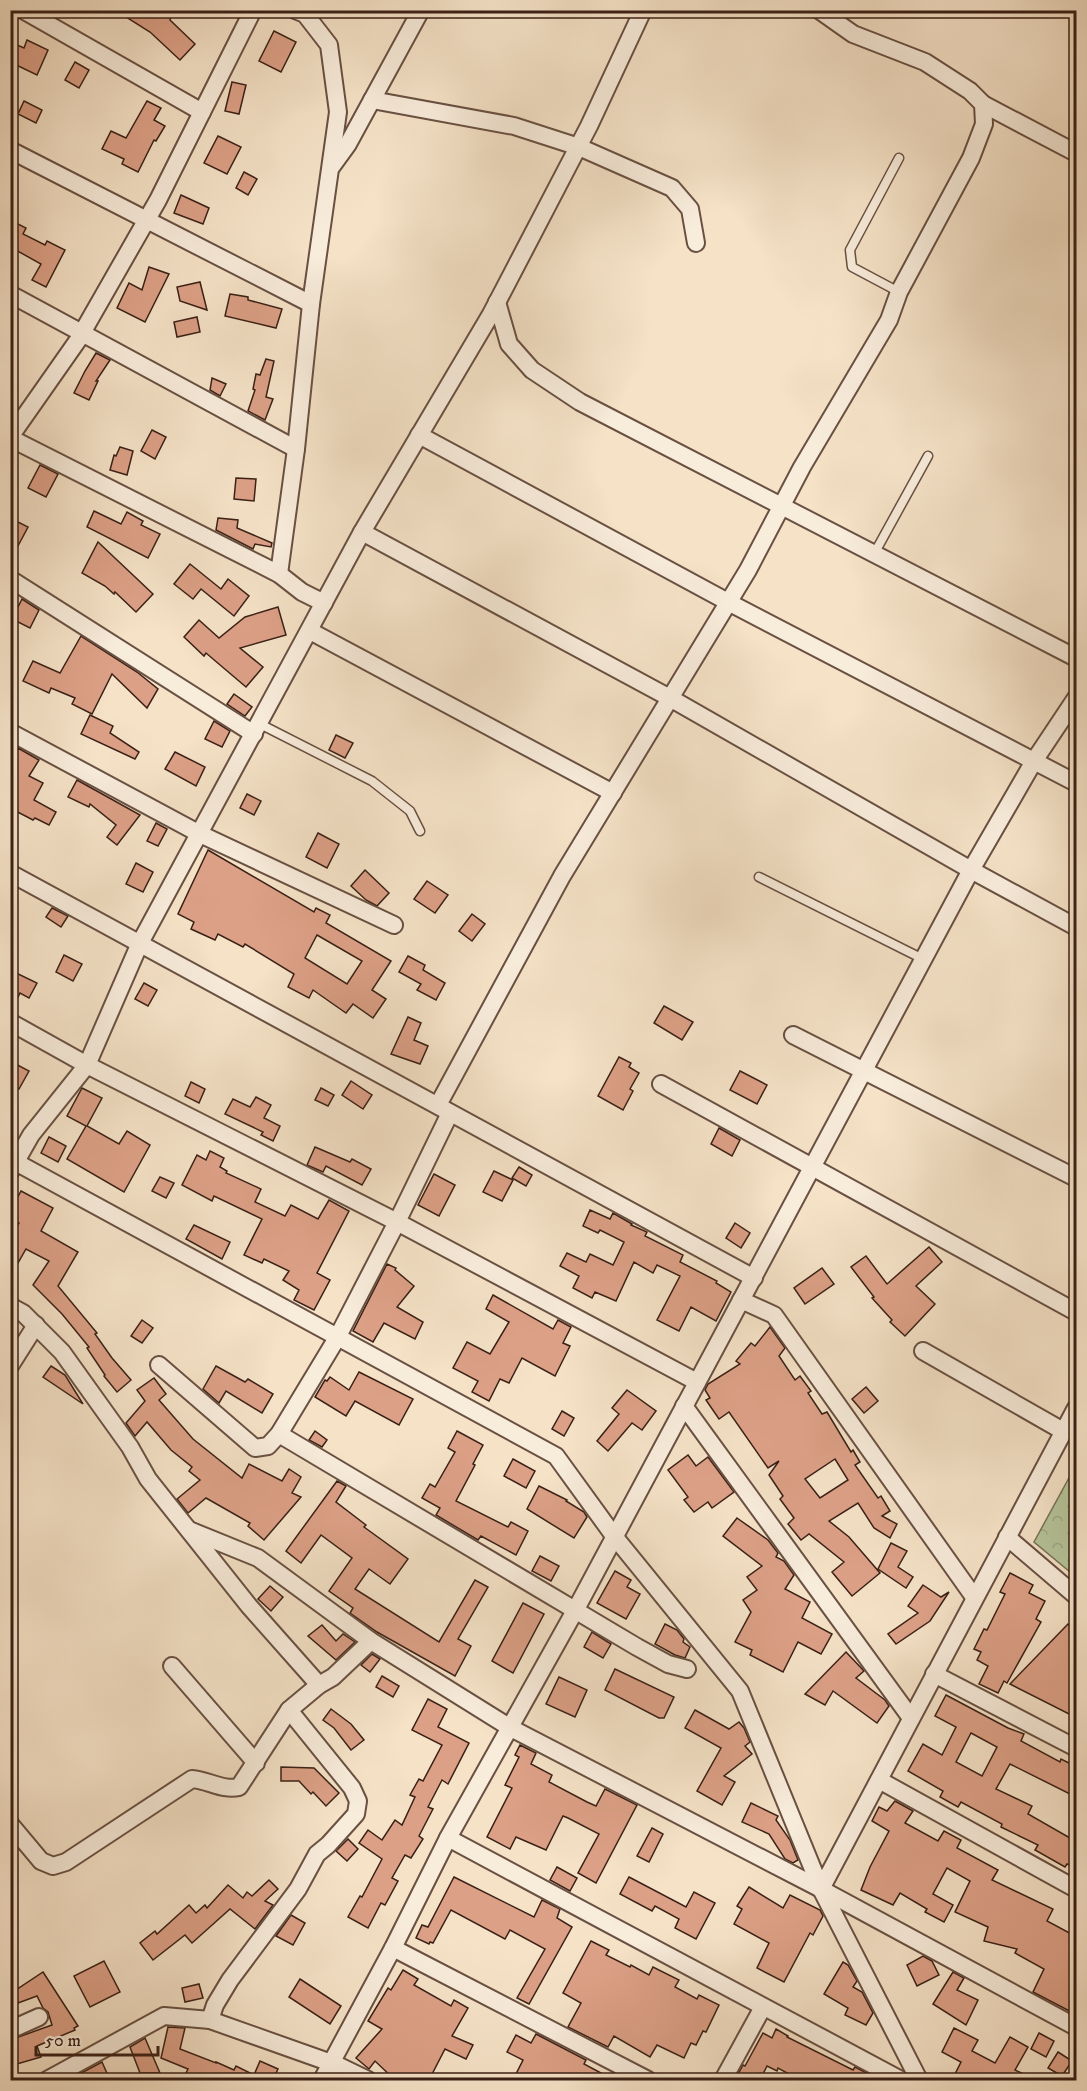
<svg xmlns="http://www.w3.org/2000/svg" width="1087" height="2091" font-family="'IM FELL DW Pica',serif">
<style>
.forest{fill:url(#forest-crowns);stroke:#787258;stroke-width:1.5}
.building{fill:#dca086;stroke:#3a2016;stroke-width:1.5;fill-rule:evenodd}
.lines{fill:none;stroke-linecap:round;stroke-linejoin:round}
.service-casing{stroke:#695042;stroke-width:11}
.minor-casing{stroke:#695042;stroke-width:20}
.service{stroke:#f8ecdb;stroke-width:8}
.minor{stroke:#f8ecdb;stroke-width:16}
</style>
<defs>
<pattern id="forest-crowns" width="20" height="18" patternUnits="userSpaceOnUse" patternTransform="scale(1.5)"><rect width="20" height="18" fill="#b6c49a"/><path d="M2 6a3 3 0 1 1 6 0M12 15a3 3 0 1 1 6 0" fill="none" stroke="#9da884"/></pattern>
</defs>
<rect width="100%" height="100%" fill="#f5e2c7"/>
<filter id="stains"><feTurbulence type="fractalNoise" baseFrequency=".00333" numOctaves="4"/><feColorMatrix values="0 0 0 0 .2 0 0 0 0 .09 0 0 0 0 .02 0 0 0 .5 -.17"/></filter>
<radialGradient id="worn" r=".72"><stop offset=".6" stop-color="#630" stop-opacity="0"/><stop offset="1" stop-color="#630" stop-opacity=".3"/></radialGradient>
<polygon class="forest" points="1076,1465 1076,1577 1034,1542"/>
<g class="building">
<polygon points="115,10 173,10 170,20 195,44 180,60 150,32"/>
<polygon points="274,31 296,42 281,72 259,61"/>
<polygon points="27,40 48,50 37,75 10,62 10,42 24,48"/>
<polygon points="75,62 89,70 79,88 65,80"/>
<polygon points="232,82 246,85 239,114 225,111"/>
<polygon points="24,101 42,110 36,123 18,114"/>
<polygon points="147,101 161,108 154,120 165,126 156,141 154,140 138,172 122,164 124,159 102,149 111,131 126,138"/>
<polygon points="218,136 241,147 227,174 204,163"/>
<polygon points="244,172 257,179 248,195 236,188"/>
<polygon points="181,195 209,208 203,224 174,213"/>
<polygon points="10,220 26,228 23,234 45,245 47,241 65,250 46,287 32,280 41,264 14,249 10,256"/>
<polygon points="149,267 169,274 145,322 117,308 129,283 142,290"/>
<polygon points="200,282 207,310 180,301 177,287"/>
<polygon points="230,294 248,297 248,300 282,309 276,328 225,316"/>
<polygon points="197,317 200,332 177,337 174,322"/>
<polygon points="96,353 110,360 96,381 98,381 89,400 74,393 85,371"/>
<polygon points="266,359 274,361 266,397 273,399 265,420 248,411 255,390 253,389 256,374 260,375"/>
<polygon points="212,378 226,384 220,396 210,390"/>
<polygon points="152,430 166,437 155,459 141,451"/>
<polygon points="120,447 133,451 127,475 110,470 114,455 116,456"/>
<polygon points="40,465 58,474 46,497 28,488"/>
<polygon points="236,478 256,479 254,501 234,499"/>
<polygon points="94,511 121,524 127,512 143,521 141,525 160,534 148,558 87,527"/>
<polygon points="218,518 238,520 237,528 272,543 271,547 255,544 253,549 216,530"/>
<polygon points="16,521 28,527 10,561 10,531"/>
<polygon points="98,542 153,594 136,612 115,592 114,594 105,586 82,573"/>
<polygon points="190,564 221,589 228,579 249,596 234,616 201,589 193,599 174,584"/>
<polygon points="22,599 39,610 30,628 12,619"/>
<polygon points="278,607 286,635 240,648 263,667 246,687 206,653 204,656 184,637 199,620 219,638 245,617"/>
<polygon points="81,636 137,672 158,689 147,708 112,674 92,714 72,704 75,698 51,688 49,693 23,681 33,661 60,673"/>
<polygon points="234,694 252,707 245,716 227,704"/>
<polygon points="90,715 113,726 110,733 139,752 135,759 81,734"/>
<polygon points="214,721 230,731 222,747 205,739"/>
<polygon points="336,735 353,743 345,758 329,750"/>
<polygon points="18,748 39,760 29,776 43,783 34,800 56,812 49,825 35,818 33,820 10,808 10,779 17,767 10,762"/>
<polygon points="175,752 205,767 196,786 165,769"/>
<polygon points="77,780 140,815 117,845 107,837 116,825 90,804 89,807 68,797"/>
<polygon points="247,794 261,801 254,815 240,808"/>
<polygon points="156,823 167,829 158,846 147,841"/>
<polygon points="318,833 339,844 327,868 306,857"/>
<path d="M208,850L314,912L316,908L330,915L326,923L391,961L372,990L386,999L373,1018L353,1004L346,1013L313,990L309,998L288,987L294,974L245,944L243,947L218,934L215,940L191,929L194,922L178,914ZM317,935L362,961L347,984L305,958Z"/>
<polygon points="136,863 153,872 143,892 126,884"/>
<polygon points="365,870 389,893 377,906 366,900 351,886"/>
<polygon points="427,881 448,895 435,913 414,899"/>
<polygon points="52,908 68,916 61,927 46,917"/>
<polygon points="472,914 485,924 472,941 459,931"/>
<polygon points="64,955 82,964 73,981 56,972"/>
<polygon points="408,956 425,965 423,970 445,983 436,1000 417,990 421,984 399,972"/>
<polygon points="10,970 37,983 29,998 20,993 11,1012"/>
<polygon points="144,983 157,990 148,1006 135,999"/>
<polygon points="664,1006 693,1022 682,1040 654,1023"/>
<polygon points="408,1017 421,1023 414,1040 428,1046 420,1064 391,1054"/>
<polygon points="619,1057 631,1063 629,1067 639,1073 630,1089 633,1091 623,1110 598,1096"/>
<polygon points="10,1061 29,1071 19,1089 10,1084"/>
<polygon points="740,1071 767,1085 757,1104 730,1090"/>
<polygon points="351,1081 372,1095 363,1109 342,1095"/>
<polygon points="191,1082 205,1089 199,1103 185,1096"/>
<polygon points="82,1088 102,1098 87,1126 119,1144 127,1131 150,1145 124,1192 67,1159 86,1126 67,1116"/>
<polygon points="321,1088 334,1095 328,1106 315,1100"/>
<polygon points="256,1097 271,1105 264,1118 280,1126 273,1141 261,1135 263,1132 225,1114 233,1099 250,1107"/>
<polygon points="719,1128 740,1140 732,1156 711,1144"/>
<polygon points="49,1137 66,1146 58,1162 41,1153"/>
<polygon points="315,1147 350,1162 352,1159 371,1169 362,1185 326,1166 323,1172 307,1165"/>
<polygon points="210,1151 224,1158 220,1167 227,1171 226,1173 261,1189 255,1202 285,1216 291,1205 318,1219 329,1200 349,1211 317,1273 330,1280 314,1310 294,1300 299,1290 283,1280 289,1271 264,1259 262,1263 244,1255 262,1219 214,1196 212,1201 182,1185 197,1155 206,1160"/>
<polygon points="519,1167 532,1175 526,1186 512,1178"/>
<polygon points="494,1171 513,1180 502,1201 483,1192"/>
<polygon points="434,1174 455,1185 439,1216 418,1205"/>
<polygon points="160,1177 174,1183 166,1198 152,1191"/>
<polygon points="21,1191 53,1208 41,1231 78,1252 58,1286 97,1333 95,1334 112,1358 131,1380 117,1392 104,1376 105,1375 87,1348 89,1347 62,1314 33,1285 49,1261 26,1249 10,1277 10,1239 19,1223 10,1219 10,1211"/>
<polygon points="590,1210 610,1219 613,1213 632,1224 631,1225 647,1232 645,1236 683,1255 680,1262 717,1281 716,1283 731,1292 716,1321 691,1307 679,1331 657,1320 680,1276 657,1265 653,1273 634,1262 616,1301 595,1292 592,1298 573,1288 579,1276 560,1266 567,1253 586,1262 590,1254 613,1265 624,1242 600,1230 598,1233 583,1226"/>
<polygon points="735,1223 750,1233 741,1248 726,1238"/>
<polygon points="194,1225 230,1242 222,1259 186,1239"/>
<polygon points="929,1247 942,1262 916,1286 935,1304 905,1336 890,1322 892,1320 872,1298 874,1297 851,1267 866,1256 887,1284"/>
<polygon points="387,1264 396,1268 395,1270 414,1286 397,1307 423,1322 415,1339 384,1323 373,1342 353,1331"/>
<polygon points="822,1268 834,1284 805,1304 794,1288"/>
<polygon points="493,1295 553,1329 558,1320 571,1327 563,1343 570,1346 555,1376 522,1358 509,1383 500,1379 489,1401 472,1392 478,1381 453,1368 467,1342 490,1354 509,1322 486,1309"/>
<polygon points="142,1320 153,1328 142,1343 131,1336"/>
<path d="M770,1327L785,1348L779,1356L795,1380L800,1376L811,1391L808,1393L822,1414L827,1412L851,1452L853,1450L860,1462L855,1465L878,1498L881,1496L890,1511L882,1516L897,1524L890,1538L874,1528L858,1503L829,1521L849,1537L880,1573L852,1596L832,1572L844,1562L809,1534L801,1540L788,1524L794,1518L780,1499L783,1496L769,1475L779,1461L768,1468L729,1412L719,1419L706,1400L710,1398L705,1390L708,1384L740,1364L736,1361L751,1343L755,1346ZM835,1459L848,1480L820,1498L805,1479Z"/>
<polygon points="51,1366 65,1375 83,1404 43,1377"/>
<polygon points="216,1366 245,1382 248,1379 273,1394 262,1413 226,1391 219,1403 203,1389"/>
<polygon points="359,1372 413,1399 399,1425 355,1401 346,1416 315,1397 325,1380 327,1381 330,1377 349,1390"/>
<polygon points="154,1378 166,1394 159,1400 193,1439 242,1478 249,1464 282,1481 289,1469 301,1477 292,1493 301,1497 264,1540 248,1526 250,1523 206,1498 188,1513 177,1499 200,1480 189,1471 192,1467 171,1450 147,1422 135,1436 126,1423 145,1401 137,1390"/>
<polygon points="866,1387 878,1401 864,1413 852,1399"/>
<polygon points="627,1390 656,1411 642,1430 632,1423 608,1451 597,1441 619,1414 612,1408"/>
<polygon points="562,1411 574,1418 564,1436 552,1429"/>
<polygon points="315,1431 327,1440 322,1447 309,1440"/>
<polygon points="457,1431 483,1445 473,1464 475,1465 456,1501 508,1527 511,1522 528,1531 516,1555 481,1536 478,1540 436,1515 440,1508 422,1498 430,1484 435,1487 455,1452 448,1448"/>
<polygon points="688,1455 696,1466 708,1457 734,1492 712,1508 708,1502 694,1512 684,1500 688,1497 668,1470"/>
<polygon points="513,1459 535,1471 526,1488 504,1476"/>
<polygon points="337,1481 346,1486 336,1502 366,1525 364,1527 408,1559 390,1584 369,1569 355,1589 439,1642 475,1580 488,1587 458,1639 471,1646 455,1676 377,1632 350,1613 353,1608 329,1591 352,1558 321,1535 301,1563 286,1551"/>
<polygon points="539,1486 567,1500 566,1501 584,1512 587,1517 574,1538 527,1509"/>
<polygon points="737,1518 768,1540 778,1553 776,1557 784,1561 794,1575 785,1589 810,1602 802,1618 832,1634 821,1654 798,1642 783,1672 750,1655 752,1650 735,1642 751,1612 743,1600 757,1590 747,1577 762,1566 723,1536"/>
<polygon points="891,1543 907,1551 898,1567 913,1577 906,1588 878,1569"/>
<polygon points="540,1556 559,1566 551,1581 532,1571"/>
<polygon points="615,1571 631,1580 627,1587 640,1594 626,1619 597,1603"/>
<polygon points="1010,1573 1033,1585 1029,1593 1045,1601 1036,1619 1041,1622 1007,1683 1004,1681 998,1693 979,1684 988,1666 977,1660 981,1652 974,1649 984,1629 987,1630 1005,1594 1000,1592"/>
<polygon points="923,1585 941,1597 949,1592 930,1621 896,1644 888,1634 918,1613 908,1606"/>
<polygon points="270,1586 283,1597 271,1611 258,1599"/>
<polygon points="523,1603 544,1614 513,1673 492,1661"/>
<polygon points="665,1624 677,1630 684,1639 683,1642 690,1647 685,1658 675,1655 655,1644"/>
<polygon points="1068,1624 1077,1632 1077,1718 1010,1684"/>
<polygon points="322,1625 336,1641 343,1634 355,1642 336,1660 308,1636"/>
<polygon points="592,1632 611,1644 603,1658 584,1647"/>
<polygon points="846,1652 864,1671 856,1678 885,1700 889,1706 877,1723 833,1691 825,1705 805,1694"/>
<polygon points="372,1654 380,1659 370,1672 361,1665"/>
<polygon points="615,1669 674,1697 664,1718 659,1718 605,1690"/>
<polygon points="382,1676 399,1686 393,1697 376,1687"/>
<polygon points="559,1677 587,1690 575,1717 546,1704"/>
<path d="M946,1695L1008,1728L1024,1734L1021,1741L1060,1762L1061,1759L1077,1767V1781L1070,1794L1010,1764L996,1789L1032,1806L1028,1814L1077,1842V1868L1067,1864L1065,1867L1035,1850L1038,1845L1001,1827L1002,1824L961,1802L958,1807L940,1797L943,1791L908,1771L923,1744L942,1755L956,1727L935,1716ZM971,1733L997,1747L982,1776L956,1762Z"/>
<polygon points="428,1699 447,1709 438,1727 469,1743 448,1784 442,1780 428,1807 433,1809 419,1836 423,1839 411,1858 405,1855 392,1878 398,1881 385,1905 381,1903 368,1928 348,1917 360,1896 362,1897 382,1859 359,1843 368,1830 382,1840 395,1820 402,1825 415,1797 410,1795 419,1779 423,1781 442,1745 412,1730"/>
<polygon points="331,1709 351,1724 364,1740 351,1750 334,1728 323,1720"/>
<polygon points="695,1710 729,1729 739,1722 744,1728 750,1742 745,1746 752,1754 724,1776 735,1782 722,1805 697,1791 721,1748 685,1728"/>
<polygon points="520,1745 536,1753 531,1764 552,1775 549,1782 587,1802 596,1806 605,1789 637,1805 596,1883 578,1873 599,1834 568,1818 563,1816 546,1850 516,1837 510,1849 487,1837 512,1788 505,1785 519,1757 515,1755"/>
<polygon points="281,1767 314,1768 339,1793 326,1806 313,1792 311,1794 299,1781 281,1781"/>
<polygon points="895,1801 913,1811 905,1823 938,1841 944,1831 961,1840 957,1848 998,1870 992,1880 1053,1909 1047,1921 1077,1937 1077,2015 1033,1992 1044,1969 1015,1953 1017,1949 984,1941 988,1927 955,1912 970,1881 947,1868 933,1894 953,1905 944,1922 925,1912 927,1909 900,1893 893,1905 861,1890 870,1867 889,1831 872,1821 879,1807 887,1811"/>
<polygon points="751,1803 778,1816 776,1820 790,1840 798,1860 793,1863 785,1859 769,1834 742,1822"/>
<polygon points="652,1828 663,1834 649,1862 637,1856"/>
<polygon points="348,1839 358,1849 347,1861 336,1851"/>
<polygon points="557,1867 577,1878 570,1891 550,1880"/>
<polygon points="454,1877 534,1917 542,1900 560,1909 557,1918 572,1927 529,2004 517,1998 545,1949 510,1930 505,1939 451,1910 433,1943 430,1942 429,1944 416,1938 422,1925 428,1927"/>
<polygon points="629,1877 686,1907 694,1892 715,1903 696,1939 675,1928 679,1919 655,1906 652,1911 620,1894"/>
<polygon points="269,1880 278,1889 265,1901 273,1905 255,1929 230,1909 192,1943 185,1935 153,1960 140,1943 155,1931 157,1934 189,1905 196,1913 205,1905 207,1908 228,1885 243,1898 247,1892 252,1896"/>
<polygon points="749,1887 783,1908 790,1895 820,1910 823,1916 813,1935 810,1933 784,1982 757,1968 769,1943 734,1924 742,1909 737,1906"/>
<polygon points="291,1915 305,1923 293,1945 276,1936"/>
<polygon points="591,1941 609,1950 606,1955 630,1967 631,1965 649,1975 653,1967 679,1980 675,1987 697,1999 699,1995 719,2005 706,2032 703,2031 696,2045 691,2043 684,2058 657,2045 650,2057 614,2036 608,2047 568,2027 581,2003 563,1993"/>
<polygon points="923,1956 932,1961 939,1975 917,1986 907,1965"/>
<polygon points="104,1961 120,1992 90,2007 74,1976"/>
<polygon points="843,1962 848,1965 857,1981 853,1987 862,1992 873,2013 866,2025 845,2015 848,2008 824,1994"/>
<polygon points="403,1970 418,1979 414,1985 451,2006 454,2000 468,2008 452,2036 473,2045 466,2059 445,2049 429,2080 409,2080 400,2075 395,2080 375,2061 369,2069 356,2058 382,2029 368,2021 388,1988 391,1990"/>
<polygon points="43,1972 78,2026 74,2028 75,2030 37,2046 41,2057 10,2066 10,2040 52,2025 48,2012 43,2008 37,1996 10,2006 10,1994"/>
<polygon points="953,1972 964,1978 957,1990 978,2000 966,2025 933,2004"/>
<polygon points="300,1979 341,2006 330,2024 289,1997"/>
<polygon points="199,1984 203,1998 185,2002 182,1988"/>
<polygon points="168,2027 185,2028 180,2049 216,2063 216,2062 234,2070 236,2066 254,2075 260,2061 278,2069 273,2080 204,2080 186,2073 188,2069 161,2058"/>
<polygon points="954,2028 978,2040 972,2051 995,2063 1010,2037 1028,2047 1015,2070 1037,2080 952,2080 961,2062 942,2052"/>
<polygon points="776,2029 788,2036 787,2037 853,2070 855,2067 880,2080 800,2080 778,2068 777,2071 767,2066 763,2074 760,2073 759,2074 770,2080 735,2080 743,2065 745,2066 763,2033 772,2038"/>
<polygon points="1039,2033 1054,2041 1046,2057 1031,2049"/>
<polygon points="536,2034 586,2060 584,2064 614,2080 528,2080 516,2074 523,2060 507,2052 516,2035 531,2043"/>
<polygon points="145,2038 160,2073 140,2073 130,2047"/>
<polygon points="1058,2052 1072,2061 1062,2076 1048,2068"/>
<polygon points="102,2062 110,2080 68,2080"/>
</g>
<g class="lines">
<defs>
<g id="service">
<polyline points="899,292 852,267 850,250 899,158"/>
<polyline points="874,554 928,456"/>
<polyline points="260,724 372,781 410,811 420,831"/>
<polyline points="759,877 923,959"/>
</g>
<g id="minor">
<polyline points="23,10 202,112"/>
<polyline points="372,100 514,126 579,147 672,188 690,209 696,243"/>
<polyline points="983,104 1076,153"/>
<polyline points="10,150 311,304"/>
<polyline points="332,166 348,144 421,10"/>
<polyline points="10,294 296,449"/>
<polyline points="497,302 509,344 532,370 580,402 1076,658"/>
<polyline points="419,435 728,602 1076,783"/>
<polyline points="10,437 78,340 158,200 253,10"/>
<polyline points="10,438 279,574 302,592 324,603"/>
<polyline points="362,532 670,698 971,870 1076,927"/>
<polyline points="279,574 296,449 311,304 338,112 329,45 305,14 295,10"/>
<polyline points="10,579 254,734"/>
<polyline points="310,631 613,793"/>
<polyline points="10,732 200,834 394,925"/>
<polyline points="10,873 754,1278"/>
<polyline points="10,1022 87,1065 397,1222 697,1382"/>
<polyline points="793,1035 1076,1178"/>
<polyline points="661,1084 1076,1312"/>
<polyline points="438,1105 562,876 748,570 802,467 889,320 899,292 971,158 984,124 983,104 970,91 925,62 853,34 819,10"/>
<polyline points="10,1159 556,1456 614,1536 740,1691 821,1889 919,2080"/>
<polyline points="10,1172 31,1135 87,1065 140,943 362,532 491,314 589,126 643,10"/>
<polyline points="741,1300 774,1315 974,1597"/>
<polyline points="10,1306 23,1313 62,1352 130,1447 148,1479 249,1606 319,1685"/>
<polyline points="923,1351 1063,1431"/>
<polyline points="159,1365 255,1448 268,1446 279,1434 337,1338 397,1222 450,1113"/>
<polyline points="10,1366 36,1325"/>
<polyline points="684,1406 911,1718"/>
<polyline points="279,1434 637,1647 668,1664 687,1669"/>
<polyline points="189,1530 258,1558 371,1641 509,1727 821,1889 1076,2027"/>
<polyline points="1007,1537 1076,1596"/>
<polyline points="172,1666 256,1763"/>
<polyline points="934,1674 1076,1748"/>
<polyline points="879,1780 1076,1889"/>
<path d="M10,1824L41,1861L53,1866L66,1862L192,1779C208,1780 223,1791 239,1787L289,1710"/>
<polyline points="448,1838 901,2080"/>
<polyline points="821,1889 1076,1408"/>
<polyline points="393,1948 648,2080"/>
<polyline points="210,2020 215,2005 230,1980 298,1889 317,1854 328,1845 356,1814 358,1801 352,1788 289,1710 319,1685 333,1677 371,1641"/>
<polyline points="10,2030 39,2017"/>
<polyline points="47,2080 164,2016 210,2020 337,2065 368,2080"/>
<polyline points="322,2080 393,1948 448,1838 576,1609 971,870 1034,761 1076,698"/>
<polyline points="723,2080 763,2007"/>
</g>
</defs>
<use href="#service" class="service-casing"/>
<use href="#minor" class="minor-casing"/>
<use href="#service" class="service"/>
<use href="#minor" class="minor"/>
</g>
<rect width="1087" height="2091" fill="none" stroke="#f5e2c7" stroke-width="36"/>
<rect x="12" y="12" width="1063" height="2067" fill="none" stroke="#3a2016" stroke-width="3"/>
<rect x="18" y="18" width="1051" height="2055" fill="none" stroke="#3a2016" stroke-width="1.5"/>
<path d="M36 2046v9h122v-9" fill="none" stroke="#3a2016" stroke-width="3"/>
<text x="45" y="2046" font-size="18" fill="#3a2016" stroke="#f8ecdb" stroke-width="4.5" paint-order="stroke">50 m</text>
<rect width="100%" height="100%" filter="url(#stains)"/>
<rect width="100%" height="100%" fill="url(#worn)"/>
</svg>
